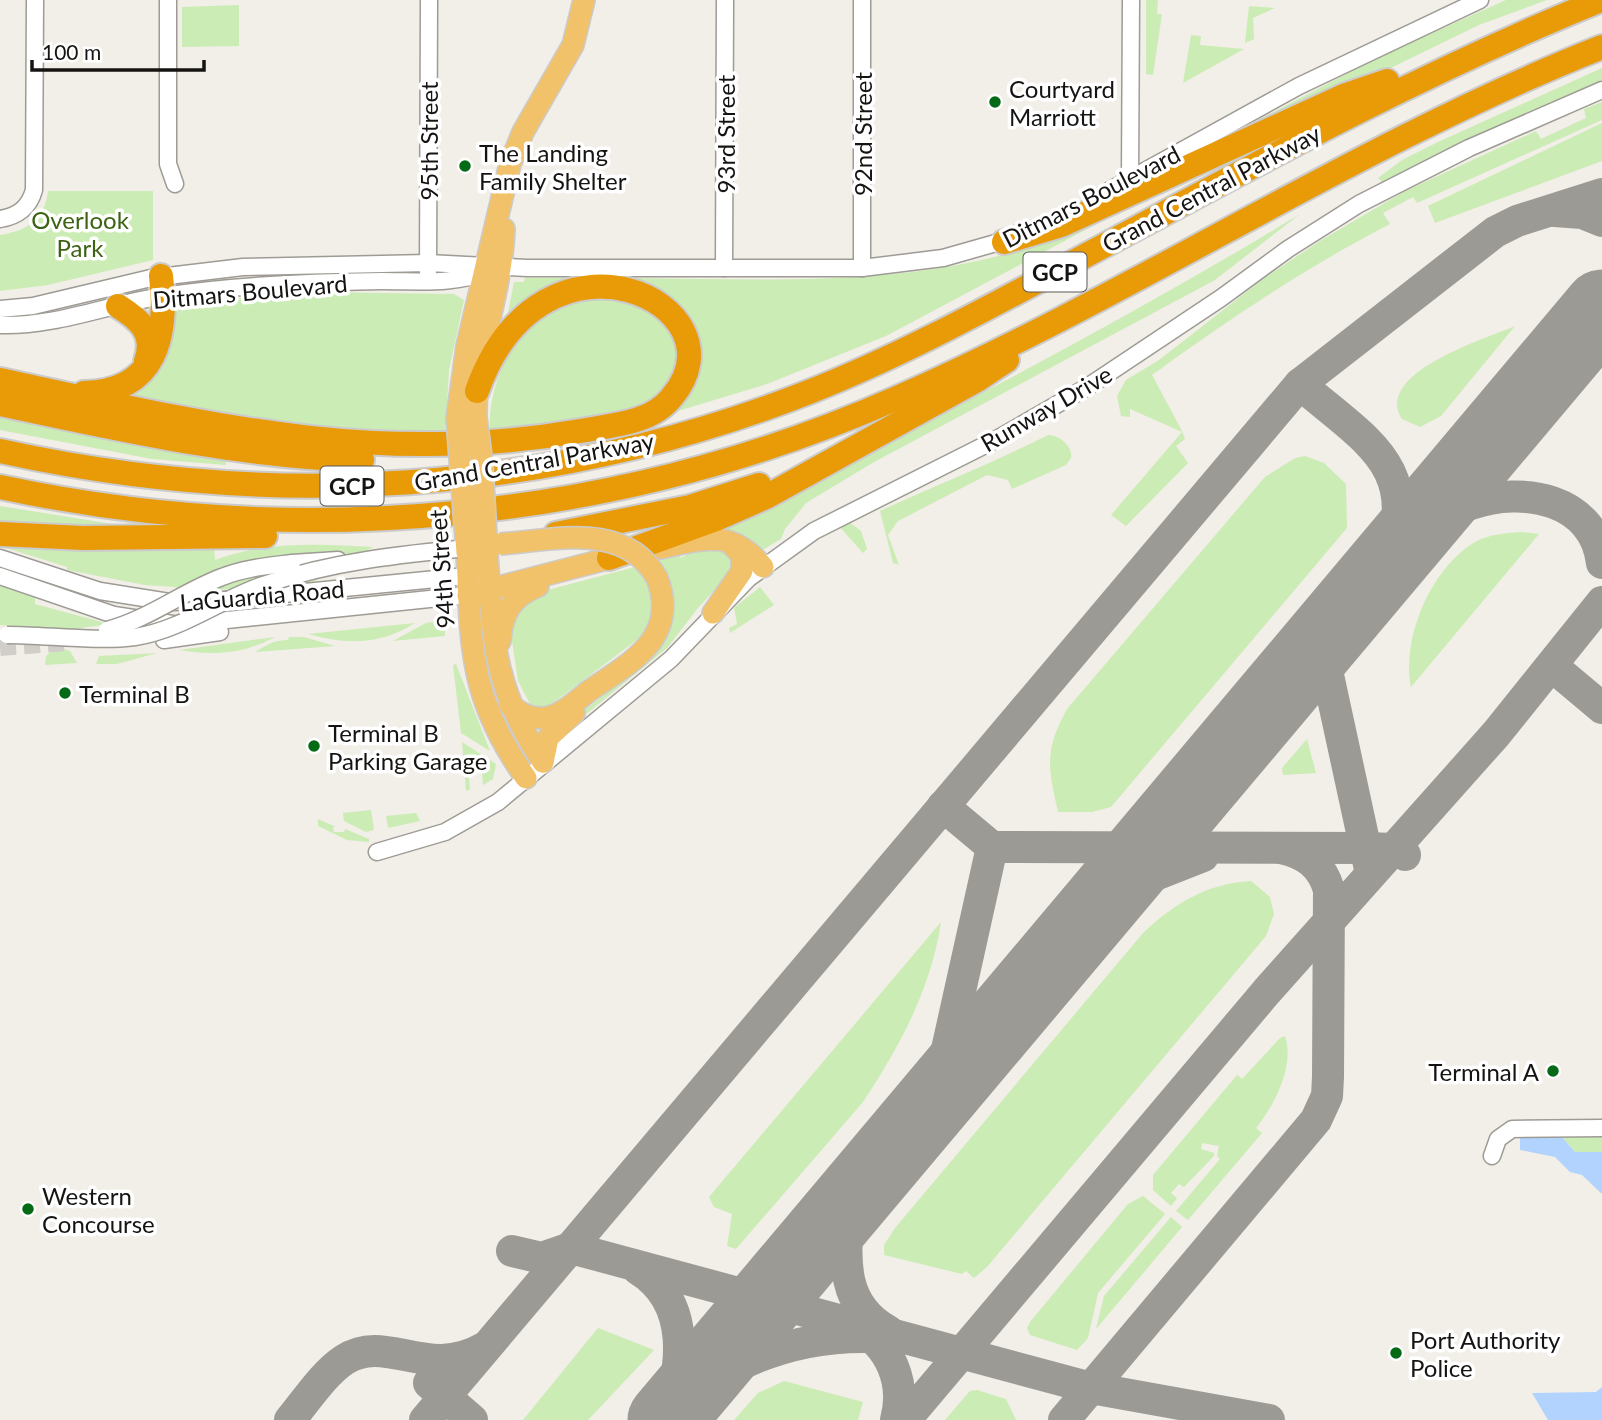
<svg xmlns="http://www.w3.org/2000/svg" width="1602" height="1420" font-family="Lato,sans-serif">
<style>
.green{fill:#cbecb4}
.water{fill:#b1d3fe}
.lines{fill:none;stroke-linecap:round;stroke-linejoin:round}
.taxiway{stroke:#9c9a95;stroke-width:32}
.runway{stroke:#9c9a95;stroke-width:77}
.minor-tunnel{stroke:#d1cdc8;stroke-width:16;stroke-dasharray:16 8;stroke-linecap:butt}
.minor-casing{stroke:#9e9b95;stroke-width:19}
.major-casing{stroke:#cccbcb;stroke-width:24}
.highway-casing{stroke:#cccbcb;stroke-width:28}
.minor{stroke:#fff;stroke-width:16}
.major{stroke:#f1c26a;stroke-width:21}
.highway{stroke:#e89a07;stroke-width:24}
.minor-bridge-casing{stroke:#9e9b95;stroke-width:19;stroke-linecap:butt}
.major-bridge-casing{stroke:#cccbcb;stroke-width:24;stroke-linecap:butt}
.minor-bridge{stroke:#fff;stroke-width:16}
.major-bridge{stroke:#f1c26a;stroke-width:21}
.poi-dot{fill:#056a16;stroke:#fff;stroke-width:2.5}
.labels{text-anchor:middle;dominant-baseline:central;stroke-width:7;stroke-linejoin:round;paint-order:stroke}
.shield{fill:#fff;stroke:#5b5a59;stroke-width:2}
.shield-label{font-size:23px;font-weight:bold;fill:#151412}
.poi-label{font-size:24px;fill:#151412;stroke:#fff;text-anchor:start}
.street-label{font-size:24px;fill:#151412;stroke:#fff}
.park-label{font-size:24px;fill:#3b6312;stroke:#fff}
</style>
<rect width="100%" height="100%" fill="#f2eee8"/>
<g class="green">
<polygon points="1146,0 1158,0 1157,14 1162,14 1153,75 1146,74"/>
<polygon points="1506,0 1547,0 1479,25 1335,95 1175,163 1383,55"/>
<polygon points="239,5 239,46 182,47 182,7"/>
<polygon points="1249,6 1275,8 1253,18 1254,39 1245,43"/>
<polygon points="1191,35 1201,36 1200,45 1244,49 1183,83"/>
<polygon points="1602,68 1602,80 1465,140 1382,182 1378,178 1402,160 1438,142"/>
<path d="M1602,102V120L1417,203L1413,197L1383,213L1390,224C1305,268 1229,319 1152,375L1182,431L1185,439L1176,446L1188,463L1126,526L1111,515L1182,432L1130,409V417L1121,416L1117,396L1126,380L1159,360L1263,279L1320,241L1405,191L1536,131L1541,139L1586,118L1584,109Z"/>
<polygon points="1602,123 1602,161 1435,223 1428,206"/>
<path d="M48,191H153V260L48,285L0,291V235C27,231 45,219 48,191Z"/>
<path d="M1134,204L886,336L767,384L658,417L695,353L629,278C754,279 884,287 1006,254C1050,242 1092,221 1134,204Z"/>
<path d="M1300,214L1215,280L874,462L806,503L785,529L781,539L759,552L712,531C911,431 1110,330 1300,214Z"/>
<polygon points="525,278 572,278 572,283 510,317 508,313 514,282 524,282"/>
<polygon points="311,292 454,294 464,300 449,370 445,437 378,437 119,399 172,316 187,302"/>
<path d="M576,299C602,299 626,297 650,310C682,328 685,380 654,401C622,423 531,427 490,432C487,389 509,337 546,313C555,307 566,304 576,299Z"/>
<path d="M1515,326L1441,416L1420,427L1402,419C1373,373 1485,339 1515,326Z"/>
<polygon points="0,412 225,455 226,465 152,459 0,430"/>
<path d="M1048,435C1059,435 1073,446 1071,458L1066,465L1012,489L1008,480L987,475L898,521L888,535L899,565L893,563L880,511C936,485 993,463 1048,435Z"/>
<path d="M1305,456L1324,463L1346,484L1347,528L1111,807L1092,812H1058C1048,767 1044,751 1067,709L1265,477L1295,458Z"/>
<polygon points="0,506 138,528 0,528"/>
<polygon points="849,522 861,531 867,549 863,553 838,525"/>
<path d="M1522,532L1539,534L1411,687C1401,638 1431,568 1475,542C1490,534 1506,533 1522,532Z"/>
<path d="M0,540L214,546L215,560C265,541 320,544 373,547L312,583L219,590L145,585L67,570V567L0,546Z"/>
<path d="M721,549L734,561L732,571L698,608L667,648L585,715L580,714C631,672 705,634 656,559L679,554L681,558L688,554L687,551Z"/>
<path d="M635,567C655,589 657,615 641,640L638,639L553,703L545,708L530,704L518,681L510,627L521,597Z"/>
<polygon points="0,585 35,598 35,604 109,624 68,630 0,625"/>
<polygon points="760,587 774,605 730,633 729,628 737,624 734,608"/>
<polygon points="445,620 445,636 393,641 426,623"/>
<path d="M415,623C380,645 347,645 308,634Z"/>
<path d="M275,637C243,654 215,656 179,650Z"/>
<path d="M289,637H304L335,646L255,652C268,644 275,640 288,640Z"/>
<polygon points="57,647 70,651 77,663 45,665 46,656"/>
<polygon points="157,653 117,664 96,664 99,656"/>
<polygon points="456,664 490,751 461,733 453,665"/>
<polygon points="1307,739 1316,773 1283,775 1282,768"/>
<polygon points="462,742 496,764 493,779 483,785 481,759 467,759 470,789 466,791"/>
<polygon points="371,810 374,830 366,832 344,821 343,813"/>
<polygon points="416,813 420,821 388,828 386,816"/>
<polygon points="318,819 336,827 333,827 334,832 344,832 345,829 369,839 369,842 347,840 318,826"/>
<path d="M1251,881L1270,897L1274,914L1266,936L987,1267L974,1278L966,1271L962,1274L884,1255V1245L895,1228L1143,933C1175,903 1206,884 1251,881Z"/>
<path d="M941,922C931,989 900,1046 863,1102L736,1249L727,1246L732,1214L714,1207L709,1197Z"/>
<path d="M1285,1036C1295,1066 1274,1106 1256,1128L1262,1133L1188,1220L1176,1211L1220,1159L1217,1156L1219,1146L1202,1143L1201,1149L1214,1153V1156L1184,1187L1179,1184L1171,1193L1177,1198L1171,1206L1153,1190V1175L1237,1075L1242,1079L1280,1038Z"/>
<polygon points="1562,1137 1602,1137 1602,1152 1575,1152"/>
<polygon points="1143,1196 1165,1214 1098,1293 1088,1338 1077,1350 1030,1335 1027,1328 1030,1322 1128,1204"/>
<polygon points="1171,1217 1182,1227 1096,1329 1104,1296"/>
<polygon points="598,1328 654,1350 588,1420 523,1420"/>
<polygon points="784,1381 863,1402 858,1420 734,1420 758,1393"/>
<polygon points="977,1390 1006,1399 1016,1420 945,1420 970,1391"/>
</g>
<g class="water">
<polygon points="1520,1136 1562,1137 1575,1152 1602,1152 1602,1194 1582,1175 1570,1172 1555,1157 1520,1150"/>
<polygon points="1602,1387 1602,1420 1548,1420 1532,1393 1596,1392"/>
</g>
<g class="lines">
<g class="taxiway">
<polyline points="1555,211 1582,213 1602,221"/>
<path d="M1300,384C1368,443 1425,467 1384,568"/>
<path d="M1410,538C1429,526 1448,512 1471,504C1522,486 1594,498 1602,563"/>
<polyline points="1321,643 1370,869"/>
<polyline points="1552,666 1602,708"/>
<polyline points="943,806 992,847 1366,848 1394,849 1405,855"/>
<polyline points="1085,924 1142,880 1203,856"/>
<polyline points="900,1143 932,1087 946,1054 992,847"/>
<path d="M849,1203C846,1253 837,1303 888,1331"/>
<polyline points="512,1251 542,1258 571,1248 1091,1388 1269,1420"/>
<path d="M638,1269C692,1302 684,1370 663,1420"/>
<path d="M857,1327C891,1346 906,1383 896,1420"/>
<polyline points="429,1383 472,1420"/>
<path d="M686,1397C739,1358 800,1336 867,1337"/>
<path d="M290,1420C306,1401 323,1374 344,1360C387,1332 426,1381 484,1348"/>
<polyline points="425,1420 1300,384 1495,232 1517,221 1602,194"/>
<polyline points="905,1420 1267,991 1496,734 1602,602"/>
<path d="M1064,1420L1316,1120L1327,1096L1328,1077L1329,890C1322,865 1305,853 1281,848"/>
</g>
<polyline class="runway" points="666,1420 1602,308"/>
<polyline class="minor-tunnel" points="0,648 67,643"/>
<defs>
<g id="minor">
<polyline points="168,0 168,164 175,184"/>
<polyline points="1130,179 1131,0"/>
<polyline points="1103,194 1299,86 1480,0"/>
<path d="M0,219C18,216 29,208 34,190L35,0"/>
<polyline points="724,268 725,0"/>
<polyline points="862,268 862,0"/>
<polyline points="428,272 429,0"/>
<polyline points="0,309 33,306 151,278 243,267 428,263 527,268 862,268 943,258 1010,239"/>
<path d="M0,325C55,327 109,304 163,296C235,285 308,282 382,281C422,281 454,285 492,270"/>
<polyline points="0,558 100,591 169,602 214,601 476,575"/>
<polyline points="292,563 338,560"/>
<polyline points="0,576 114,615 179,625 468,595"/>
<polyline points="164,640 220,632"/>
<polyline points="377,852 445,832 498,802 671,659 749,578 814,531 997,439 1089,386 1221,298 1288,249 1359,204 1469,148 1602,90"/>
<polyline points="1492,1156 1498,1139 1512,1129 1602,1128"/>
</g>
<g id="major">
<path d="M476,417C475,353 502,293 504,229"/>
<polyline points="457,418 467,346 510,164 523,132 573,45 584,0"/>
<path d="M661,548C704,539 731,528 763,567"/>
<path d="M467,553C471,647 469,698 526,778"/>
<path d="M487,553C493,638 493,689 543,762"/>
<polyline points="468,595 626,554"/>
<polyline points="713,613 742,571 742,555 731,544"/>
<path d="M500,641C502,612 512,597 538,586"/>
<path d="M509,704C518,712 530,719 543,718C560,717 576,701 589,691C631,662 680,638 657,578"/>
<polyline points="543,762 548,738 574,713"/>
</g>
<g id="highway">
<polyline points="1004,242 1061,225 1346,95 1387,81"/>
<path d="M118,306C139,319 156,333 146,361"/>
<path d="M0,380C200,423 373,467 580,431C611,425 651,424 672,397C749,305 543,206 477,391"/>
<path d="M84,393C157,392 168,335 161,276"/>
<path d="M0,404C119,429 239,457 362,460"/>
<path d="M0,451C272,511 549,494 809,392C913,351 1011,295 1109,243C1271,156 1431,69 1601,0"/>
<path d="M0,487C300,551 616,522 897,398C1138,292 1357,144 1602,47"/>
<polyline points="0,534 83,538 265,536"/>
<polyline points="556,534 690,507 759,485"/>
<polyline points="609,558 716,519 766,497 977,380 1007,360"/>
</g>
</defs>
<use href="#minor" class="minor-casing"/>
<use href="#major" class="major-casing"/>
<use href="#highway" class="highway-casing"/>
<use href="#minor" class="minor"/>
<use href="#major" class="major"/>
<use href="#highway" class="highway"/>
<defs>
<g id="minor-bridge">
<path d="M107,630C149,619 182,592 222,577C244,568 268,566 292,563"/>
<path d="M7,635C46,635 98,642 135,637C181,630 219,600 263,585C333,561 404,554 477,547"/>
</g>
<g id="major-bridge">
<polyline points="476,417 482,464 487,553"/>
<polyline points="457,418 467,553"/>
<path d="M500,544C555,540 625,521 657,578"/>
</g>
</defs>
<use href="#minor-bridge" class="minor-bridge-casing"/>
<use href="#major-bridge" class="major-bridge-casing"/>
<use href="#minor-bridge" class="minor-bridge"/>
<use href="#major-bridge" class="major-bridge"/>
</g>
<g class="poi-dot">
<circle cx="995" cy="102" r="7"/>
<circle cx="465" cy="166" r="7"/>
<circle cx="65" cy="693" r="7"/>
<circle cx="314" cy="746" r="7"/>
<circle cx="1553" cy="1071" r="7"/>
<circle cx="28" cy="1209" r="7"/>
<circle cx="1396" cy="1353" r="7"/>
</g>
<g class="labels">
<g class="shield">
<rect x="1023.5" y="252.5" width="63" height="39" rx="5"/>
<rect x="320.5" y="466.5" width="63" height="39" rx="5"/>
</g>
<g class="shield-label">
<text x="1055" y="272">GCP</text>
<text x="352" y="486">GCP</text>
</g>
<g class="poi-label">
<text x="1009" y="88">Courtyard<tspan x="1009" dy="28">Marriott</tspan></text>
<text x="479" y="152">The Landing<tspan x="479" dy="28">Family Shelter</tspan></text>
<text x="79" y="693">Terminal B</text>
<text x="328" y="732">Terminal B<tspan x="328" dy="28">Parking Garage</tspan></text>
<text x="1539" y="1071" text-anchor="end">Terminal A</text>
<text x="42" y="1195">Western<tspan x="42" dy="28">Concourse</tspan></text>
<text x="1410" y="1339">Port Authority<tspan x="1410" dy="28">Police</tspan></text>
</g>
<g class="street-label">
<text transform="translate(725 134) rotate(-90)">93rd Street</text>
<text transform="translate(862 134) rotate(-90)">92nd Street</text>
<text transform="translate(428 141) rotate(-90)">95th Street</text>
<text transform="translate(1211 188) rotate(-28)">Grand Central Parkway</text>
<text transform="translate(1091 196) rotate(-27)">Ditmars Boulevard</text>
<text transform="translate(250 291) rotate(-5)">Ditmars Boulevard</text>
<text transform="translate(1046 408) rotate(-30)">Runway Drive</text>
<text transform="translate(534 461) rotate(-10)">Grand Central Parkway</text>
<text transform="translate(441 569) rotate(-94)">94th Street</text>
<text transform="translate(262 595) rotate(-5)">LaGuardia Road</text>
</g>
<g class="park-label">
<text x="80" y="219">Overlook<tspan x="80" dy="28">Park</tspan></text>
</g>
</g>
<path d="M32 60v10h172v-10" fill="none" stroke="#151412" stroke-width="3.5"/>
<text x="42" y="60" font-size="21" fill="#151412" stroke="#ffffff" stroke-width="5" paint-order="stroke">100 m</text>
</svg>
